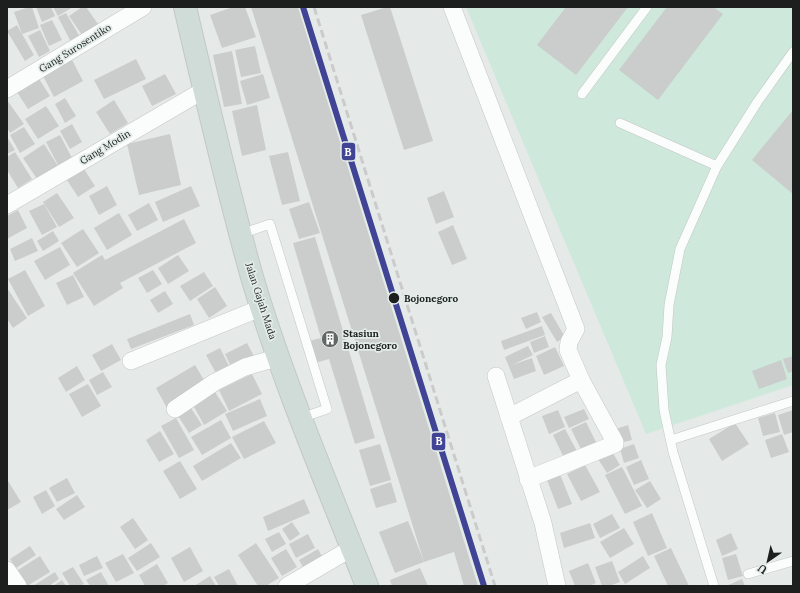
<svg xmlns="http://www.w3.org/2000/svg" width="800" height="593" font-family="Lora,serif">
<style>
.green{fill:#cee8dc}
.building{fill:#cacdcc}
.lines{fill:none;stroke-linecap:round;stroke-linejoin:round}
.lane-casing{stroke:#c3c7c5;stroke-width:10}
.street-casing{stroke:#c3c7c5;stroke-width:18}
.highway-casing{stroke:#c4c7c5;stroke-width:24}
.lane{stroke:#fbfcfc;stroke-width:9}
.street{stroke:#fbfcfc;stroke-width:17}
.highway{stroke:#d0dcd8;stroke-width:22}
.rail{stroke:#cbcbcb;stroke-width:3;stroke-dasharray:8 4;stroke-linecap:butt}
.rail-1-casing{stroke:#e3ece8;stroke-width:9}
.rail-1{stroke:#414495;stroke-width:6}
.stop-dot{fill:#1c1f1d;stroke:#e3ece8;stroke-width:1.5}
.labels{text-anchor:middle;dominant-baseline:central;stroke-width:3.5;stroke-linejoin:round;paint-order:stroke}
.street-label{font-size:10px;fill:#1c1f1d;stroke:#e3ece8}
.stop-label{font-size:10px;font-weight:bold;fill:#1c1f1d;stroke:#e3ece8;text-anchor:start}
.poi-label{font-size:10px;font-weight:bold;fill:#1c1f1d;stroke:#e3ece8;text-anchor:start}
.line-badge{stroke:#e3ece8;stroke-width:1.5}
.badge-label{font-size:11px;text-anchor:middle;font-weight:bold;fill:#fff}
</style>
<rect width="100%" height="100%" fill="#e5eae8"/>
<polygon class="green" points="466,7 793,7 793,385 646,434"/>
<g class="building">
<polygon points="29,7 32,7 39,28 22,34 14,12"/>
<polygon points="36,7 51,7 55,16 42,22"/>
<polygon points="53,7 73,7 58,16"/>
<polygon points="82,7 86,7 98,24 82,35 69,16"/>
<polygon points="233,7 245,7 256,37 222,48 210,15"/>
<polygon points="251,7 298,7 478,586 464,586 454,552 424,562"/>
<polygon points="387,7 390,7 433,141 404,150 361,15"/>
<polygon points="566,7 628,7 576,75 537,45"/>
<polygon points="667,7 713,7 723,14 658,100 619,70"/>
<polygon points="66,13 80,37 71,42 58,17"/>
<polygon points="52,20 62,40 49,46 40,25"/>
<polygon points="17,25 34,55 25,61 7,31"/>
<polygon points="40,30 50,51 39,57 28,36"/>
<polygon points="255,46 261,73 241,77 235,50"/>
<polygon points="232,51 242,104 224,107 213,55"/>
<polygon points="70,56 83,81 54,97 41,72"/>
<polygon points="136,59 146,79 104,99 94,80"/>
<polygon points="165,74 176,94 152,106 142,86"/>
<polygon points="263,74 270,98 247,105 240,81"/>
<polygon points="39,79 50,96 28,109 17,92"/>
<polygon points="65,98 76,116 65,123 55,104"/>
<polygon points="7,100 24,124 10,133 7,128"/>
<polygon points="114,100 128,123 110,134 96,112"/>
<polygon points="257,105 266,150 242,156 232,111"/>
<polygon points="46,106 59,126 38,139 25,119"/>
<polygon points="793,110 793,194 752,160"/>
<polygon points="72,124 82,142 70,149 60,131"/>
<polygon points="24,127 35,144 20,153 10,135"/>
<polygon points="170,134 181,185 139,195 127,144"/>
<polygon points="60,135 72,158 58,165 46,142"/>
<polygon points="7,137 15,150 7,154"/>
<polygon points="44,144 58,166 37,179 23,158"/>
<polygon points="15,152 32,179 18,188 7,170 7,157"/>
<polygon points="288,152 300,201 282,205 269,156"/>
<polygon points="84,169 95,186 78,197 67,180"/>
<polygon points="107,186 117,205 99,215 89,196"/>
<polygon points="191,186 200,206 163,222 155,202"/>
<polygon points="444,191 454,217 436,224 427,198"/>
<polygon points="57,193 74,218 59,227 43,202"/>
<polygon points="309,202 320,233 299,239 289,209"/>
<polygon points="149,203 158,220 137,231 128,215"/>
<polygon points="44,204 57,227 42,235 29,211"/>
<polygon points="18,210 27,228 7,239 7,216"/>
<polygon points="119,213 132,235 107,250 94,228"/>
<polygon points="184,219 196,243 120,283 123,288 94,306 73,273 102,255 105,260"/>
<polygon points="453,225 467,259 452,265 438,232"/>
<polygon points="83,229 99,253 77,267 61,243"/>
<polygon points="53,231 59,241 43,251 37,241"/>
<polygon points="315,237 375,438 355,444 329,359 315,363 309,341 321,338 293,243"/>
<polygon points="32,238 38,251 15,261 10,249"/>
<polygon points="60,247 70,265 45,280 34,261"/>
<polygon points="178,255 189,271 168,284 158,268"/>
<polygon points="25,270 45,306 28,316 8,279"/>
<polygon points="153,270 162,284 147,293 138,278"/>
<polygon points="204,272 213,286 190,301 180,286"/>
<polygon points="73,275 84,297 67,305 56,283"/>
<polygon points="215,287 227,306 209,318 197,299"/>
<polygon points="7,288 27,318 13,328 7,319"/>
<polygon points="165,291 173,304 158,313 150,300"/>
<polygon points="537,312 541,322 526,329 521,318"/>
<polygon points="551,313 565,337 557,342 542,317"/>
<polygon points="190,314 194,325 131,349 127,339"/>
<polygon points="542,326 545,335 504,350 501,341"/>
<polygon points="545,336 549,347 534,353 530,342"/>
<polygon points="247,343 255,358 232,369 225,354"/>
<polygon points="112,344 121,360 101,371 92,355"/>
<polygon points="528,346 533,355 512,365 532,358 536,371 514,379 505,357"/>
<polygon points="555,347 564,366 544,375 536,356"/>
<polygon points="220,348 230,368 217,375 206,355"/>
<polygon points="793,356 793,371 788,373 783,359"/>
<polygon points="781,360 787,379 759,389 752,371"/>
<polygon points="195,365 207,385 167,408 156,388"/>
<polygon points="77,366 85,380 66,392 58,378"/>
<polygon points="103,372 112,387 97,395 89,380"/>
<polygon points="252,374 262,394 229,411 219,390"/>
<polygon points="88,384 101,406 82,417 69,394"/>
<polygon points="215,392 227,411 204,425 193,405"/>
<polygon points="260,399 267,416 233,431 225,414"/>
<polygon points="191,408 202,425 189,433 178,416"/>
<polygon points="584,409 589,419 569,428 564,417"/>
<polygon points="558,410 565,427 549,434 542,416"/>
<polygon points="793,410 793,432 784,435 778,415"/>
<polygon points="775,413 780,432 763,436 758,418"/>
<polygon points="176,418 194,450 179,458 161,426"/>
<polygon points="221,420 231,438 202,455 191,437"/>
<polygon points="264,421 276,443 244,459 232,437"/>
<polygon points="586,422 598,446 583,453 571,429"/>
<polygon points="735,423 749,444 722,461 709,439"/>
<polygon points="628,425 632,440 620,443 616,429"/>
<polygon points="565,429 578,453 565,460 553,435"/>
<polygon points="160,431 174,454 159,462 146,440"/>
<polygon points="782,434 789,452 771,458 765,440"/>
<polygon points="231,443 241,458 202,481 193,466"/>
<polygon points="380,444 391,480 370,486 359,450"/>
<polygon points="634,444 639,458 624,463 620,449"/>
<polygon points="610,448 620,465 607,473 596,456"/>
<polygon points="641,460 649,479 634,485 626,467"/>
<polygon points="180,461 197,489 180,499 163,471"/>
<polygon points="585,465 600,492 581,501 567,474"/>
<polygon points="622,467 642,506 625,514 605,475"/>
<polygon points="559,472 572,504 558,509 546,477"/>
<polygon points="67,478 75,493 57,502 49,488"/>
<polygon points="8,481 21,502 7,510 7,482"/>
<polygon points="650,481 661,499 647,508 635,490"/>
<polygon points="391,482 397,502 376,508 370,489"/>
<polygon points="46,490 55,506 42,514 33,497"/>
<polygon points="77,495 85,507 64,520 56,509"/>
<polygon points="304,499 310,513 268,531 263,517"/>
<polygon points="652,513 667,548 648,556 633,522"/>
<polygon points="612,514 620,528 600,538 593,524"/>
<polygon points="133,518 148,540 135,549 120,527"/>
<polygon points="408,521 424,562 395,573 379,532"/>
<polygon points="292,522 300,534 290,541 282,529"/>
<polygon points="590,523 595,538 564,548 560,533"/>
<polygon points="624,528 634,544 610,558 600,542"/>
<polygon points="279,532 286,544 272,552 265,539"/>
<polygon points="731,533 738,549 722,556 716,540"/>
<polygon points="308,534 315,548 296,558 289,544"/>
<polygon points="151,543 160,557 137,571 128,558"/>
<polygon points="256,543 279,578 266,586 258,586 238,555"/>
<polygon points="30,546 36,555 16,568 10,559"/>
<polygon points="190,547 203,571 184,582 171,558"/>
<polygon points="671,548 689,586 668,586 654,556"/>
<polygon points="286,549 297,567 282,576 271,558"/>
<polygon points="318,549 323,558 304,569 299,560"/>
<polygon points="123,554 134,573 116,582 105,563"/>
<polygon points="736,554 743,576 728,580 722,558"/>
<polygon points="40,556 50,572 27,586 18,570"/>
<polygon points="97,556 103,568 84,576 79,565"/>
<polygon points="643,556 650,568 625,584 618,572"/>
<polygon points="612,561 620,582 609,586 602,586 595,567"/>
<polygon points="588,563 596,583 589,586 575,586 569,571"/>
<polygon points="157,564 168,583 163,586 145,586 139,575"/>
<polygon points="73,567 84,584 81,586 70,586 62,573"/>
<polygon points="420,568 428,586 392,586 390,580"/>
<polygon points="229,569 238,586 219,586 214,577"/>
<polygon points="55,572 59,579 49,586 33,586"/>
<polygon points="101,572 109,586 90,586 86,580"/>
<polygon points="210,576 216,586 194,586"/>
<polygon points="742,579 745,586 726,586"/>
<polygon points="62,580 66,586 53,586"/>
</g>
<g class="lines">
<defs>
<g id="lane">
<polyline points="582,94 647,7"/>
<polyline points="620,123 717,166"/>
<polyline points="241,234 270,224 327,409 301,418"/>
<polyline points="671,440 793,401"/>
<polyline points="748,574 793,561"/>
<polyline points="714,586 673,452 664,410 661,365 667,337 669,305 680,249 717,166 758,101 793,52"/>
</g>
<g id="street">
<polyline points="452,7 576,329 569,342 568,350 581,380 615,442 615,444 528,479"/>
<polyline points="7,89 143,7"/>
<polyline points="7,205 204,90"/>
<polyline points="131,361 263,307"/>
<polyline points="496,376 543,523 557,586"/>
<polyline points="175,409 215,382 245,367 280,357"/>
<polyline points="509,417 581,380"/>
<polyline points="7,570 18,586"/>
<polyline points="287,586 352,548"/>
</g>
<path id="highway" d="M185,7C206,97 227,188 252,277C283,382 327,484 367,586"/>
</defs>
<use href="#lane" class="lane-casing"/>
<use href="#street" class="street-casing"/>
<use href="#highway" class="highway-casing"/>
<use href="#lane" class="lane"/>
<use href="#street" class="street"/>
<use href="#highway" class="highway"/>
<polyline class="rail" points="314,7 495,586"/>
<defs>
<polyline id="rail-1" points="303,7 484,586"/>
</defs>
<use href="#rail-1" class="rail-1-casing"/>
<use href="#rail-1" class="rail-1"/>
</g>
<defs>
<symbol id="building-disc" viewBox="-11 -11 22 22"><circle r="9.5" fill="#626664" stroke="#e3ece8"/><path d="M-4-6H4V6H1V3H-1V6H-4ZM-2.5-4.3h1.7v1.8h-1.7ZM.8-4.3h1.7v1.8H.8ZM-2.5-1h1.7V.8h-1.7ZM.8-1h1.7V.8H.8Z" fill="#fff"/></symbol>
</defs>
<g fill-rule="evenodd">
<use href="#building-disc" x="320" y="329" width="20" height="20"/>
</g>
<circle class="stop-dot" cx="394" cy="298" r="6"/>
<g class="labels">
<g class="street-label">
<text transform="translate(75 48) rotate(-32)">Gang Surosentiko</text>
<text transform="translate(105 147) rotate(-31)">Gang Modin</text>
<text transform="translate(261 301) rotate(72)">Jalan Gajah Mada</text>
</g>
<g class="stop-label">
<text x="404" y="298">Bojonegoro</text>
</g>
<g class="poi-label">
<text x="343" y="333">Stasiun<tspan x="343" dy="12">Bojonegoro</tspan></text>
</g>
</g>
<g class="line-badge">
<rect x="341" y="142" width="15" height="19" rx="4" fill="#414495"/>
<rect x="431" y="432" width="15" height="19" rx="4" fill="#414495"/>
</g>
<g class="badge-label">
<text x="348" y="156">B</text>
<text x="439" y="445">B</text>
</g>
<rect width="800" height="593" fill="none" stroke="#1c1f1d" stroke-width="16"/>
<g transform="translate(768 561) rotate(214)" stroke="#e3ece8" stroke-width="3" paint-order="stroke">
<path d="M0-3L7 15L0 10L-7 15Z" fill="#1c1f1d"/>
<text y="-6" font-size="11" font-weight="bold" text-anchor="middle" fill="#1c1f1d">U</text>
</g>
</svg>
